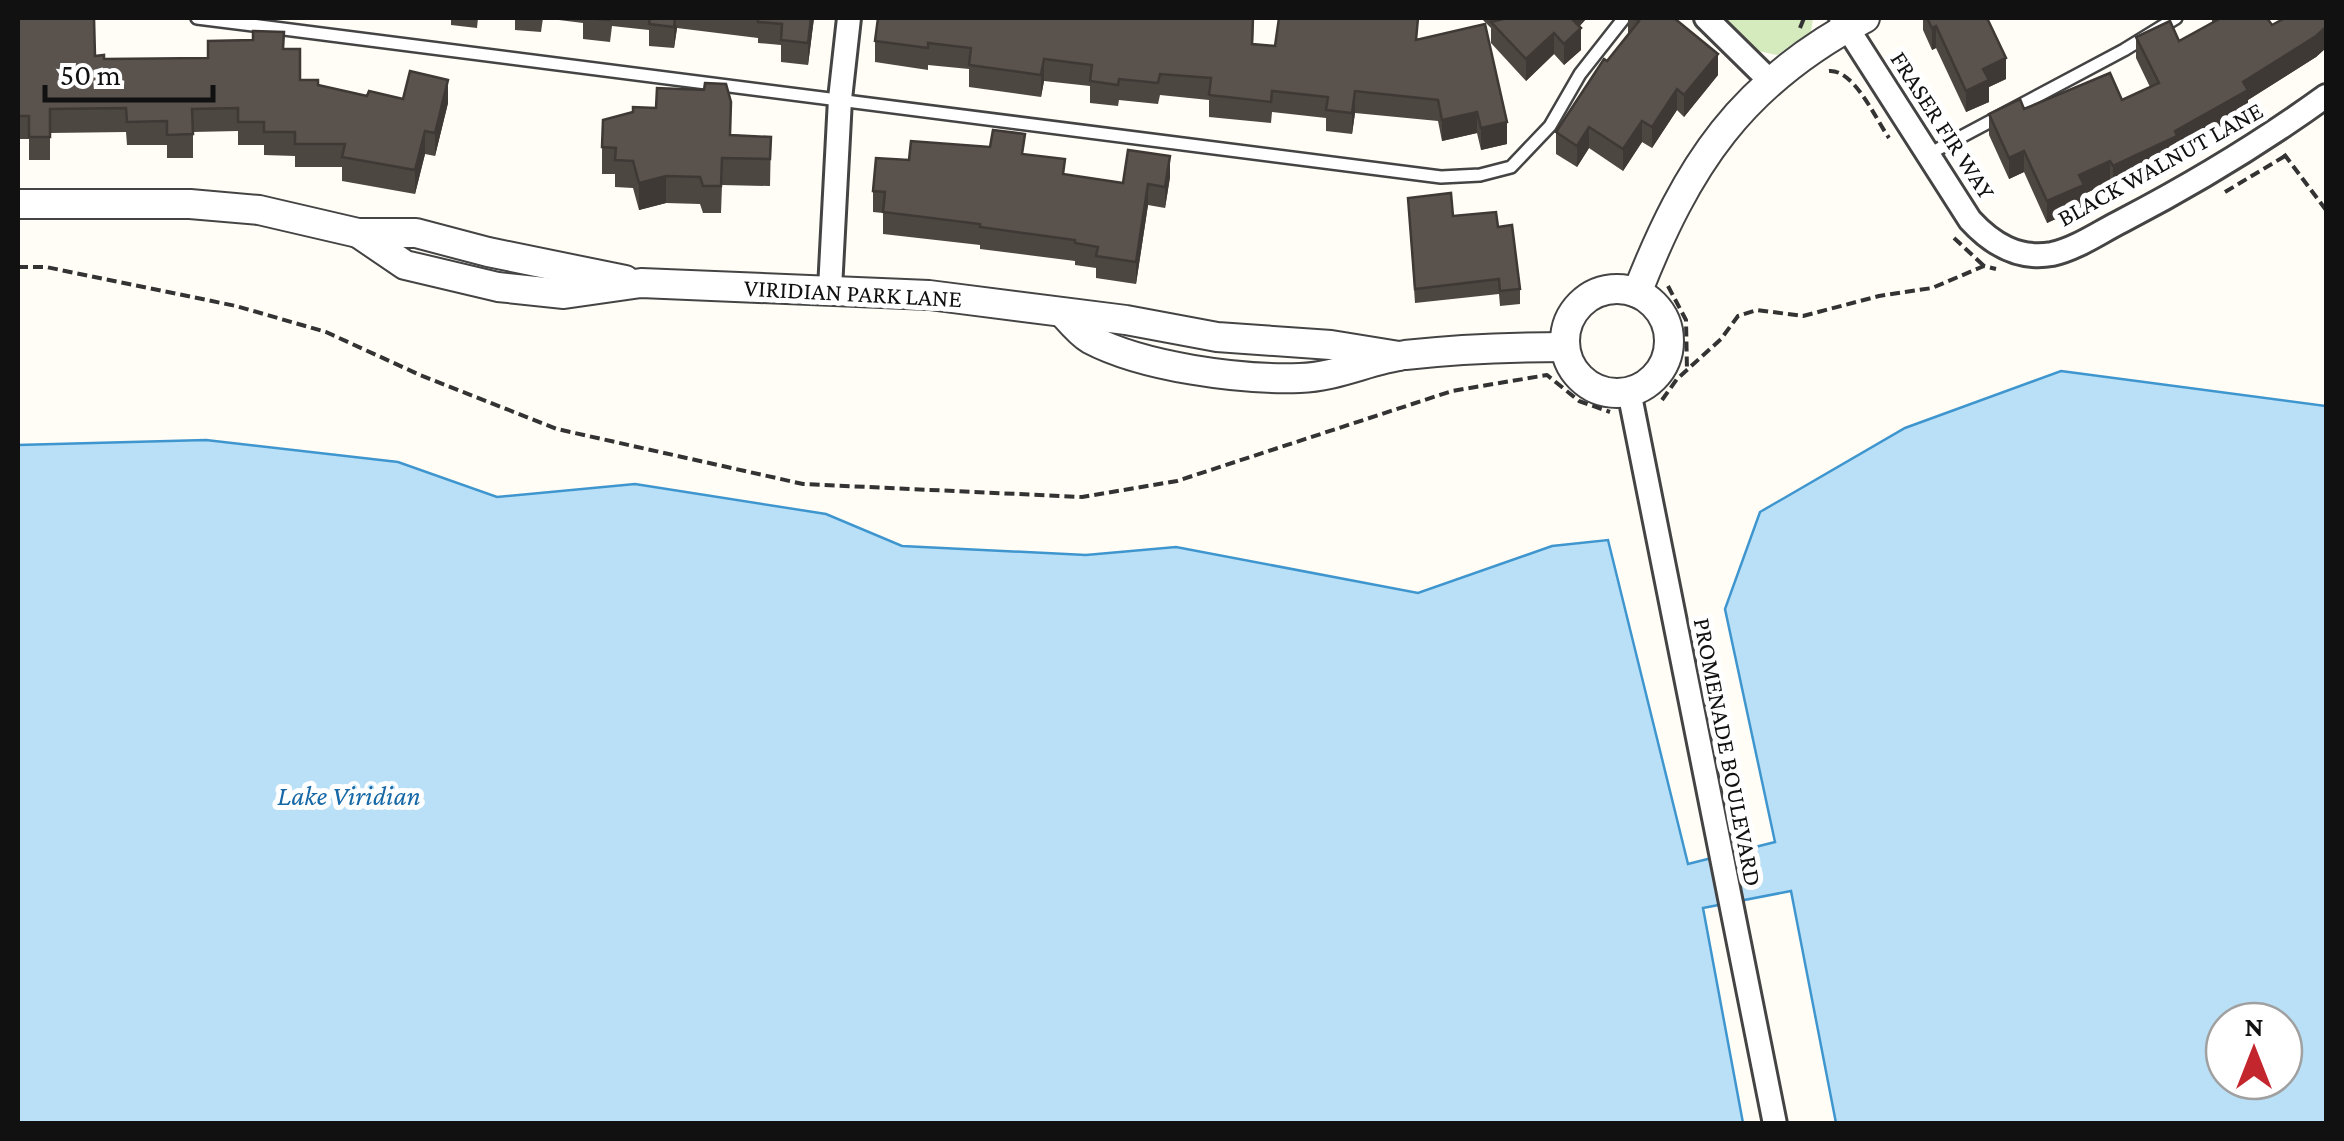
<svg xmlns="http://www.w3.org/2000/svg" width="2344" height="1141" font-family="'Crimson Pro',serif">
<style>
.green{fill:#d5ebbd}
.water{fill:#b9e0f7;stroke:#3f96cf;stroke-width:2.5;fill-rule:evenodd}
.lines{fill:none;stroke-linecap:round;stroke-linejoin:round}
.service-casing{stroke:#444;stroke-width:16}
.minor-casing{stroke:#444;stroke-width:28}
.tertiary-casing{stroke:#444;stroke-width:32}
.path{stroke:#333;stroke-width:4;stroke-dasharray:10 5;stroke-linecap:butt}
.service{stroke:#fff;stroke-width:11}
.minor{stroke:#fff;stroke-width:22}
.tertiary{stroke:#fff;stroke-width:28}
.wall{fill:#4d4742}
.shaded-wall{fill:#3f3936}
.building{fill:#5a524d;stroke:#3f3936;stroke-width:2.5}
.labels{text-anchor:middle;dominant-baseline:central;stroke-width:10;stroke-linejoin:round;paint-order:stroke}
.street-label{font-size:25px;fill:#111;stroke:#fff}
.water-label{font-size:28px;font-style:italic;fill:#1768a6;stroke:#fff}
</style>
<rect width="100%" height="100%" fill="#fffdf5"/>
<polygon class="green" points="1721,18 1813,18 1811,32 1777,55 1749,49"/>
<path class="water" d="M2061,371L2326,406V1123H1836L1791,891L1703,908L1743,1123H18V445L206,440L398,462L497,497L635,484L826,514L902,546L1086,555L1176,547L1418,593L1552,546L1608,540L1688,864L1775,842L1725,609L1760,512L1905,428ZM2224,1021H2284V1081H2224Z"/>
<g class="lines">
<defs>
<g id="service">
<polyline points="197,18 1441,177 1480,175 1511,167 1550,126 1580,74 1624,18"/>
<polyline points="1927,155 2124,50 2176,18"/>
</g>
<g id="minor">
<polyline points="1706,18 1769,80"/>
<path d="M1841,18L1970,220C1992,244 2018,260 2052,254C2076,249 2100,232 2122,221C2193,184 2261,143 2326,96"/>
<polyline points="830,289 840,99 849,18"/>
<polyline points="1629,391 1775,1124"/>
</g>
<g id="tertiary">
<polyline points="18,204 190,204 259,210 358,233 416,233 488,252 625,280"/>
<polyline points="358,233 405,265 498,287 564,294 641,283 929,295 1126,320 1217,337 1331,345 1399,356"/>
<circle cx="1617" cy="341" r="52"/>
<path d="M1637,293C1687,165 1741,83 1865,18"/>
<path d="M1063,313C1071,322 1080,333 1090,339C1143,367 1240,380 1300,378C1337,377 1369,360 1405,355C1458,349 1512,347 1565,347"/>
</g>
</defs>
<use href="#service" class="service-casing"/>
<use href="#minor" class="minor-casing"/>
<use href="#tertiary" class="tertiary-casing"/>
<g class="path">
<polyline points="1800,28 1804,18"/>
<path d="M1829,71C1854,69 1875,118 1889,138"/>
<polyline points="2284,154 2326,210"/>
<polyline points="2225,192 2285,156"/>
<polyline points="1954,238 1984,266"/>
<polyline points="18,267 46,267 236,306 326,332 420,375 557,429 803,484 1082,497 1177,481 1452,391 1547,375 1579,401 1610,412"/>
<polyline points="1668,286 1686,320 1687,371"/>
<polyline points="1662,400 1677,379 1721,339 1738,316 1757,310 1803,316 1879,296 1932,288 1984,266 1996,269"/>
</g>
<use href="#service" class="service"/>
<use href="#minor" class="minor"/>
<use href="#tertiary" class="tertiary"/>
</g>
<g class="wall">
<polygon points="18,18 104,59 208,58 284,49 300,80 367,96 448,103 435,156 425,154 415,194 342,181 342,167 295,167 295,156 264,155 264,145 238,145 238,131 193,132 193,158 167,158 167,145 127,145 126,132 50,133 50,160 29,160 29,139 18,139"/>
<polygon points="451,18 478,18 477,28 451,25"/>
<polygon points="515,18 543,18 541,32 515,30"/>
<polygon points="543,18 814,18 808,65 781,62 781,45 758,43 758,38 677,28 674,48 649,46 649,30 612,26 610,42 583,39 583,23"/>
<polygon points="1254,18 1253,44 1275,46 1418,39 1507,144 1481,150 1477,133 1442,141 1438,121 1355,113 1352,134 1326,131 1326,118 1272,112 1271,123 1209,117 1209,100 1160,95 1158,104 1119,100 1118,106 1090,103 1090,86 1044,81 1041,97 969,87 969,69 928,65 928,70 875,62 875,41"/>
<polygon points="1481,18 1587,18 1579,26 1581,50 1564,65 1554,54 1526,81 1491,43 1491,28"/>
<polygon points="1628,18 1674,18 1718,75 1684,117 1677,110 1652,148 1642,142 1623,171 1589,148 1577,167 1556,154 1556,132 1607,61 1628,34"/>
<polygon points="1923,18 1987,18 2006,79 1989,87 1989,102 1966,112 1936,48 1932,50 1923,30"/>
<polygon points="2212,18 2267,18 2272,25 2326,18 2326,48 2316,57 2248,100 2248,111 2177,151 2177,157 2113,187 2110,182 2084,194 2084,206 2047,223 2024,172 2009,179 1989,135 1989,114 2024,109 2122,100 2150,87 2136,58 2136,37 2179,41 2212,23"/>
<polygon points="730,135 771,137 770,186 722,185 721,213 703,213 700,204 666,203 639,210 633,188 615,187 615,174 602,174 602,147"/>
<polygon points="1025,154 1065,174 1123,183 1170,177 1165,208 1148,205 1136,284 1096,278 1096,268 1075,265 1075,261 980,249 980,245 883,234 883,213 873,212 873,191 909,160"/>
<polygon points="1408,198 1453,216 1498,227 1520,289 1520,304 1500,306 1499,294 1415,303"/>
</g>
<g class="shaded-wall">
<polygon points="675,18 677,28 674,48 674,27"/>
<polygon points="811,18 814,18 808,65 808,43"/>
<polygon points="1570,18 1587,18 1570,37"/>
<polygon points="1936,26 1936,48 1932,50 1932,28"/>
<polygon points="2326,27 2326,48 2316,57 2248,100 2248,111 2177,151 2177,157 2113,187 2113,166 2175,131 2243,82"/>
<polygon points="1581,28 1581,50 1564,65 1564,44"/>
<polygon points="1554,33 1554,54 1526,81 1526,59"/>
<polygon points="1718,54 1718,75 1684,117 1684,95"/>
<polygon points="2006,58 2006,79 1989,87 1989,102 1966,112 1966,91 1983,69"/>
<polygon points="1044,59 1044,81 1041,97 1041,75"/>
<polygon points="448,80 448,103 435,156 435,133"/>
<polygon points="1677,89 1677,110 1652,148 1652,127"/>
<polygon points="1355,91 1355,113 1352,134 1352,113"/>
<polygon points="1477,112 1477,133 1442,141 1442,120"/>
<polygon points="1642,121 1642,142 1623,171 1623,149"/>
<polygon points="1507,122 1507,144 1481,150 1481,128"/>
<polygon points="1589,127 1589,148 1577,167 1577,146"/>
<polygon points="425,131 425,154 415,194 415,170"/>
<polygon points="2024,151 2024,172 2009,179 2009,158"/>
<polygon points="1170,156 1170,177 1165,208 1165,187"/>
<polygon points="2110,161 2110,182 2084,194 2084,206 2047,223 2047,201 2079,175"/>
<polygon points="666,176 666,203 639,210 639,183"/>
<polygon points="1148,184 1148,205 1136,284 1136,262"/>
</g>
<g class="building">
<polygon points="18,18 94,18 95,56 104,55 104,59 208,58 208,41 253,40 253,31 284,32 283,49 300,49 300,80 318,80 318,85 367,96 369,91 403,99 410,71 448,80 435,133 425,131 415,170 342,157 345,144 295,144 295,132 264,132 264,122 238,122 238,108 192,109 193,134 167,135 167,121 127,122 126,108 50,109 50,137 29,137 29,116 18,116"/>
<polygon points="584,18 611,18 610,20"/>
<polygon points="650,18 675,18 674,27 649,24"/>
<polygon points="758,18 811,18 808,43 781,40 782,24 758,22"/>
<polygon points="878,18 1253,18 1252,44 1275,46 1279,18 1418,18 1416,40 1485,24 1507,122 1481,128 1477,112 1442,120 1438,100 1355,91 1352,113 1326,110 1328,97 1272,91 1271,102 1209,95 1211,78 1160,74 1158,83 1119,79 1118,85 1090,81 1092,65 1044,59 1041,75 969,65 971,48 928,43 928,48 875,41"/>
<polygon points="1501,18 1571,18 1581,28 1564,44 1554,33 1526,59 1491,22 1503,19"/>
<polygon points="1634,18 1674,18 1718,54 1684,95 1677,89 1652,127 1642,121 1623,149 1589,127 1577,146 1556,132 1604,59 1607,61 1639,21"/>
<polygon points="1927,18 1987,18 2006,58 1983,69 1989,80 1966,91 1936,26 1932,28"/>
<polygon points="2218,18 2267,18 2272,25 2285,18 2326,18 2326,27 2316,36 2243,82 2248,90 2175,131 2177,136 2113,166 2110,161 2079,175 2084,185 2047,201 2024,151 2009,158 1989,114 2020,99 2024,109 2110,73 2122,100 2159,83 2136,37 2170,21 2179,41 2219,19"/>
<polygon points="705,83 726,84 731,102 730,135 771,137 770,159 722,158 721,186 703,186 700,177 666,176 639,183 633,161 615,160 616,148 602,147 603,120 633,112 633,107 656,108 657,88 704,90"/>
<polygon points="993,130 1025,134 1022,154 1065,159 1063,174 1123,183 1128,150 1170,156 1165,187 1148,184 1136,262 1096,256 1098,247 1075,243 1075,240 980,227 980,224 883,212 885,192 873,191 876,158 909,160 911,141 990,147"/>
<polygon points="1451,193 1453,216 1496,212 1498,227 1512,225 1520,289 1500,291 1499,279 1415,289 1408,198"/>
</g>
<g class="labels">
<g class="street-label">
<text transform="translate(1943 125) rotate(57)">FRASER FIR WAY</text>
<text transform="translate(2160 164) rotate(-29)">BLACK WALNUT LANE</text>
<text transform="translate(853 293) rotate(3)">VIRIDIAN PARK LANE</text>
<text transform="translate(1728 752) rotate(79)">PROMENADE BOULEVARD</text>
</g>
<g class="water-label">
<text x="349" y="795">Lake Viridian</text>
</g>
</g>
<rect width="2344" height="1141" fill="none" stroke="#111111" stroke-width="40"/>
<g transform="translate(2254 1051)"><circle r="48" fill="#ffffff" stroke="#a0a0a0" stroke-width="2.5"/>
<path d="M0-8L18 38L0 25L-18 38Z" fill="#c4262e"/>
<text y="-15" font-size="28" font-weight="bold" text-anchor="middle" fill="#111111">N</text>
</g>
<path d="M45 85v15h168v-15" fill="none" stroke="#111111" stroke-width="5"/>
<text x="60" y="85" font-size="30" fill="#111111" stroke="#ffffff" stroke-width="8" paint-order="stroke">50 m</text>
</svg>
